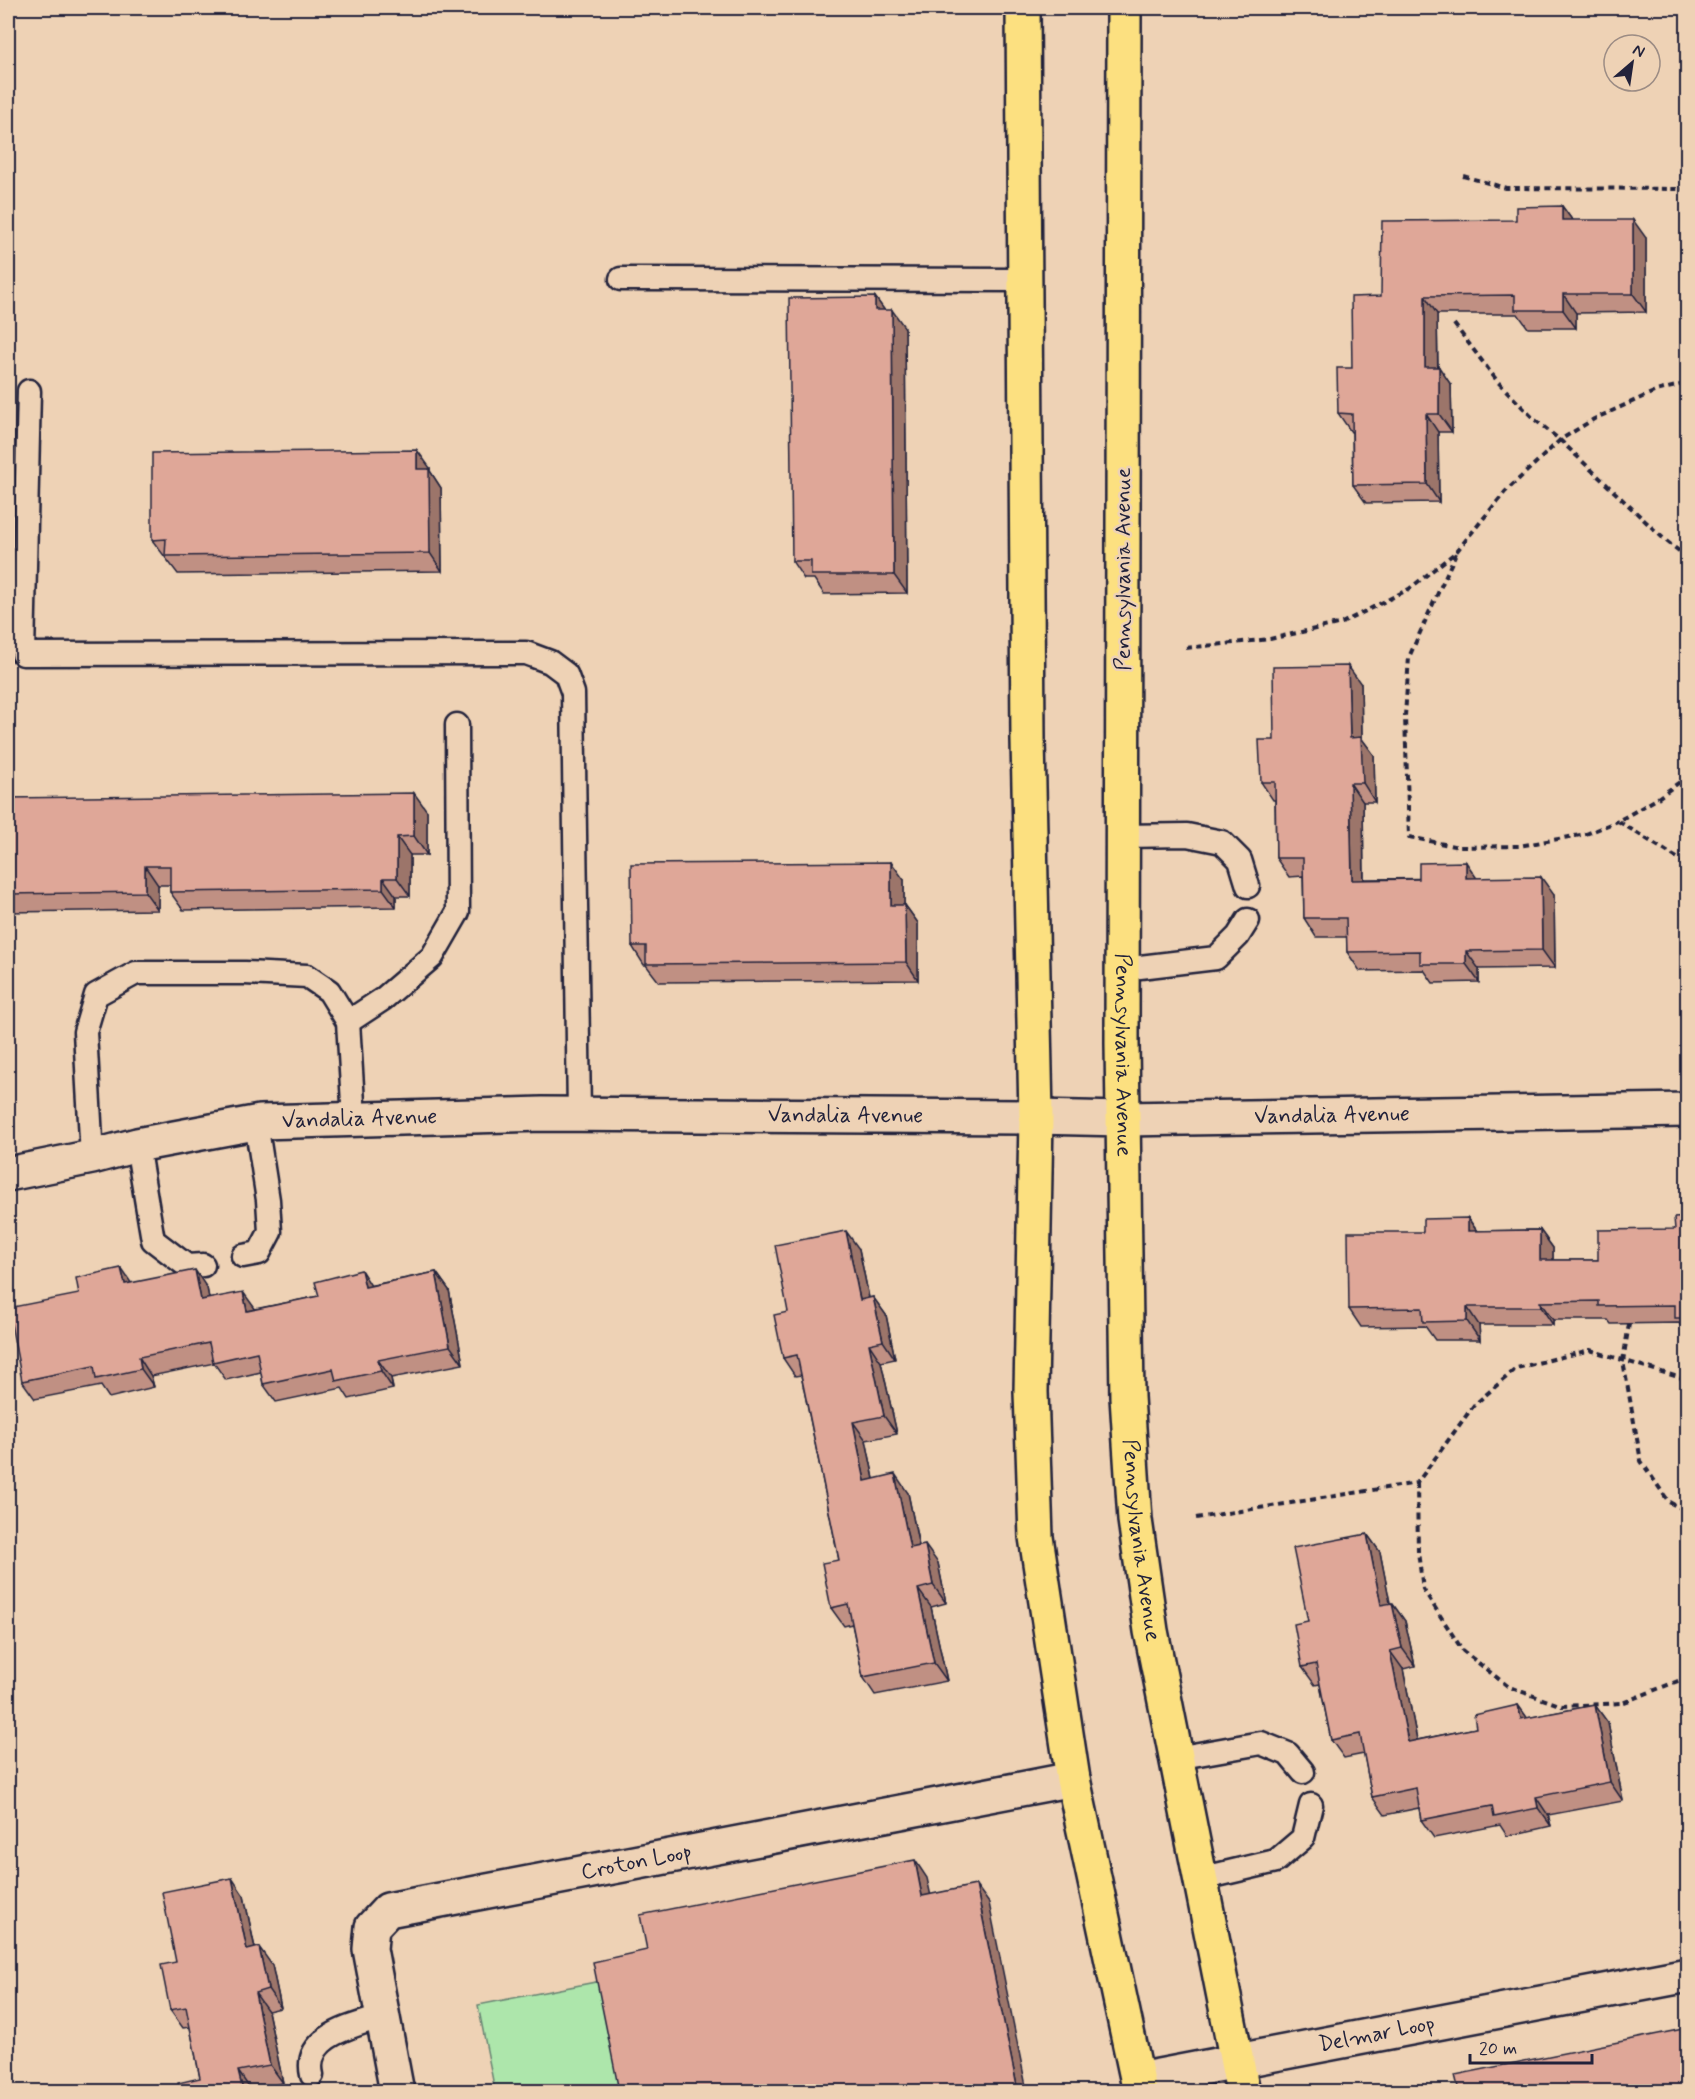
<svg xmlns="http://www.w3.org/2000/svg" width="1695" height="2099" font-family="Mynerve,sans-serif">
<style>
.green{fill:#ade6ab;stroke:#688473;stroke-width:1.5}
.lines{fill:none;stroke-linecap:round;stroke-linejoin:round}
.lane-casing{stroke:#22223b;stroke-width:27}
.street-casing{stroke:#22223b;stroke-width:38}
.secondary-casing{stroke:#22223b;stroke-width:38}
.primary-casing{stroke:#22223b;stroke-width:38}
.path{stroke:#22223b;stroke-width:4;stroke-dasharray:6 4.5;stroke-linecap:butt}
.lane{stroke:#eed2b5;stroke-width:22}
.street{stroke:#eed2b5;stroke-width:33}
.secondary{stroke:#eed2b5;stroke-width:33}
.primary{stroke:#fce080;stroke-width:33}
.wall{fill:#c09083;stroke:#22223b;stroke-width:1.5}
.shaded-wall{fill:#9c756a;stroke:#22223b;stroke-width:1.5}
.building{fill:#dfa798;stroke:#22223b;stroke-width:1.5}
.labels{text-anchor:middle;dominant-baseline:central;stroke-width:5;stroke-linejoin:round;paint-order:stroke}
.street-label{font-size:22px;fill:#22223b;stroke:#eed2b5}
</style>
<rect width="100%" height="100%" fill="#eed2b5"/>
<filter id="ink" filterUnits="userSpaceOnUse"><feTurbulence type="fractalNoise" baseFrequency=".0167" numOctaves="2"/><feDisplacementMap in="SourceGraphic" scale="12" xChannelSelector="R" yChannelSelector="G"/><feConvolveMatrix kernelMatrix="1 2 1 2 8 2 1 2 1" color-interpolation-filters="sRGB"/></filter>
<g filter="url(#ink)">
<polygon class="green" points="606,1980 628,2091 495,2091 478,2005"/>
<g class="lines">
<defs>
<g id="lane">
<polyline points="621,279 1024,280"/>
<polyline points="29,391 23,654 526,653 550,662 566,674 573,693 579,1114"/>
<polyline points="1123,836 1187,835 1222,842 1240,860 1248,886"/>
<polyline points="1123,969 1216,958 1238,936 1248,920"/>
<polyline points="348,1022 383,999 432,957 458,912 457,725"/>
<polyline points="137,1145 153,1240 187,1266 203,1265"/>
<polyline points="92,1157 85,1032 96,995 136,973 245,973 307,976 329,991 348,1022 354,1119"/>
<polyline points="243,1256 259,1253 270,1232 268,1200 256,1123"/>
<polyline points="1176,1758 1261,1743 1288,1754 1303,1772"/>
<polyline points="1200,1879 1276,1861 1303,1838 1311,1805"/>
<path d="M312,2075C303,2035 355,2026 383,2016"/>
</g>
<g id="street">
<path id="s1" d="M1036,1117L1123,1119L1688,1110"/>
<path id="s2" d="M1138,2080L1688,1975"/>
<path id="s3" d="M397,2092L370,1949L372,1927L388,1910L1073,1779"/>
</g>
<g id="secondary">
<path id="s4" d="M8,1174L92,1157L137,1145L260,1122L542,1114L1036,1117"/>
</g>
<g id="primary">
<polyline points="1023,8 1028,740 1036,1117 1031,1392 1036,1537 1073,1779 1140,2092"/>
<path id="s5" d="M1124,8L1122,1044L1127,1397L1135,1520L1151,1631L1243,2092"/>
</g>
</defs>
<use href="#lane" class="lane-casing"/>
<use href="#street" class="street-casing"/>
<use href="#secondary" class="secondary-casing"/>
<use href="#primary" class="primary-casing"/>
<g class="path">
<polyline points="1463,176 1506,188 1688,189"/>
<polyline points="1454,324 1498,382 1534,419 1560,440 1665,540 1688,558"/>
<polyline points="1456,553 1409,657 1405,716 1409,837 1459,847 1519,846 1586,834 1618,821"/>
<polyline points="1186,648 1270,639 1342,623 1409,589 1456,552 1505,492 1560,440 1594,419 1656,391 1688,383"/>
<polyline points="1688,776 1655,800 1618,821 1688,865"/>
<polyline points="1629,1324 1623,1361 1641,1461 1669,1502 1688,1512"/>
<polyline points="1417,1483 1418,1552 1423,1589 1463,1651 1509,1687 1562,1706 1622,1703 1688,1677"/>
<polyline points="1196,1518 1417,1483 1474,1405 1517,1368 1590,1350 1688,1380"/>
</g>
<use href="#lane" class="lane"/>
<use href="#street" class="street"/>
<use href="#secondary" class="secondary"/>
<use href="#primary" class="primary"/>
</g>
<g class="wall">
<polygon points="1562,206 1572,220 1646,238 1646,312 1576,313 1576,328 1528,328 1518,314 1437,314 1438,367 1451,385 1452,432 1438,432 1439,502 1366,503 1353,485 1352,432 1351,432 1338,413 1352,368 1381,296 1516,220"/>
<polygon points="875,297 884,310 905,328 907,593 824,594 814,579 804,579 792,561"/>
<polygon points="430,468 430,471 441,488 442,571 178,574 152,540"/>
<polygon points="1361,684 1362,739 1374,755 1375,802 1363,802 1364,879 1477,878 1554,895 1555,968 1479,969 1479,982 1433,983 1424,970 1360,971 1347,952 1347,937 1316,937 1304,918 1303,876 1289,877 1276,858 1275,800 1273,800 1261,782 1274,740"/>
<polygon points="8,798 427,811 427,855 410,855 410,896 396,896 396,907 183,910 170,892 170,885 158,885 158,910 8,912"/>
<polygon points="904,880 904,905 905,905 918,923 918,980 659,982 646,965 644,965 632,946"/>
<polygon points="1688,1217 1688,1335 1679,1323 1611,1324 1608,1320 1553,1320 1553,1325 1479,1325 1480,1340 1435,1340 1425,1326 1361,1327 1349,1309 1423,1232 1468,1218 1477,1231 1540,1230 1553,1248 1553,1260 1598,1260 1675,1229"/>
<polygon points="859,1249 869,1298 873,1297 886,1315 895,1359 881,1362 897,1434 866,1440 874,1479 908,1493 919,1546 938,1563 946,1603 931,1607 947,1681 875,1695 863,1677 852,1624 844,1626 831,1608 839,1560 801,1375 795,1376 783,1358 788,1312"/>
<polygon points="436,1272 449,1290 463,1364 391,1378 393,1389 349,1399 342,1388 276,1402 263,1384 261,1372 226,1380 214,1363 151,1376 154,1387 109,1398 101,1386 35,1399 22,1381 79,1294 131,1283 207,1288 209,1299 255,1309"/>
<polygon points="1367,1534 1380,1552 1390,1604 1392,1603 1405,1621 1415,1666 1403,1669 1417,1740 1476,1728 1518,1705 1527,1718 1595,1705 1608,1723 1623,1801 1548,1815 1551,1826 1507,1836 1500,1825 1434,1838 1421,1820 1419,1808 1385,1815 1372,1797 1364,1754 1344,1758 1331,1740 1320,1684 1315,1685 1302,1667 1308,1621"/>
<polygon points="244,1896 255,1948 272,1965 281,2008 268,2011 283,2083 251,2090 200,2078 190,2027 183,2028 170,2010 176,1962"/>
</g>
<g class="shaded-wall">
<polygon points="1562,206 1575,224 1562,220"/>
<polygon points="1633,220 1646,238 1646,312 1633,294"/>
<polygon points="1563,294 1576,313 1576,328 1563,310"/>
<polygon points="1425,296 1437,314 1438,385 1425,367"/>
<polygon points="875,297 888,315 875,310"/>
<polygon points="892,310 905,328 907,593 894,575"/>
<polygon points="1439,367 1451,385 1452,432 1439,414"/>
<polygon points="1426,414 1438,432 1439,502 1427,484"/>
<polygon points="417,450 430,468 430,471 441,488 442,571 430,553 417,469"/>
<polygon points="1348,666 1361,684 1362,739 1374,755 1375,802 1363,783 1350,738"/>
<polygon points="1350,783 1363,802 1364,898 1352,880"/>
<polygon points="414,793 427,811 427,855 414,836"/>
<polygon points="397,837 410,855 410,896 397,878"/>
<polygon points="891,862 904,880 904,923 891,905"/>
<polygon points="1466,862 1478,880 1466,878"/>
<polygon points="145,866 158,885 158,910 145,892"/>
<polygon points="1541,877 1554,895 1555,968 1542,950"/>
<polygon points="383,878 396,896 396,907 383,889"/>
<polygon points="905,905 918,923 918,980 906,962"/>
<polygon points="1466,951 1479,969 1479,982 1466,964"/>
<polygon points="1468,1218 1480,1236 1468,1231"/>
<polygon points="1540,1230 1553,1248 1553,1278 1540,1260"/>
<polygon points="846,1231 859,1249 873,1318 860,1300"/>
<polygon points="121,1268 134,1287 125,1284"/>
<polygon points="195,1270 207,1288 213,1318 201,1300"/>
<polygon points="361,1270 373,1289 365,1287"/>
<polygon points="436,1272 449,1290 463,1364 450,1346"/>
<polygon points="243,1292 256,1310 247,1311"/>
<polygon points="873,1297 886,1315 895,1359 883,1341"/>
<polygon points="1540,1302 1553,1320 1553,1325 1541,1307"/>
<polygon points="1467,1307 1479,1325 1480,1340 1467,1321"/>
<polygon points="869,1344 881,1362 897,1434 884,1416"/>
<polygon points="139,1357 151,1376 154,1387 141,1369"/>
<polygon points="378,1360 391,1378 393,1389 381,1371"/>
<polygon points="853,1422 866,1440 878,1499 865,1481"/>
<polygon points="895,1474 908,1493 923,1567 910,1548"/>
<polygon points="1367,1534 1380,1552 1394,1623 1381,1605"/>
<polygon points="925,1545 938,1563 946,1603 933,1585"/>
<polygon points="918,1589 931,1607 947,1681 934,1663"/>
<polygon points="1392,1603 1405,1621 1415,1666 1402,1648"/>
<polygon points="1390,1651 1403,1669 1421,1760 1408,1742"/>
<polygon points="1518,1705 1531,1723 1521,1719"/>
<polygon points="1595,1705 1608,1723 1623,1801 1610,1782"/>
<polygon points="1536,1797 1548,1815 1551,1826 1538,1808"/>
<polygon points="915,1860 927,1878 935,1915 922,1896"/>
<polygon points="232,1878 244,1896 259,1968 247,1950"/>
<polygon points="976,1885 989,1903 1027,2091 1018,2091"/>
<polygon points="259,1947 272,1965 281,2008 268,1989"/>
<polygon points="255,1993 268,2011 283,2083 270,2065"/>
<polygon points="238,2071 251,2090 252,2091 243,2091"/>
</g>
<g class="building">
<polygon points="1562,206 1562,220 1633,220 1633,294 1563,294 1563,310 1515,310 1515,295 1425,296 1425,367 1439,367 1439,414 1426,414 1427,484 1353,485 1352,414 1338,413 1337,368 1352,368 1351,297 1381,296 1382,221 1516,220 1516,207"/>
<polygon points="875,297 875,310 892,310 894,575 811,575 811,561 792,561 789,298"/>
<polygon points="417,450 417,469 429,469 430,553 165,556 166,539 152,540 152,453"/>
<polygon points="1348,666 1350,738 1361,737 1363,783 1350,783 1352,880 1419,879 1419,863 1466,862 1466,878 1541,877 1542,950 1466,951 1466,964 1420,964 1420,951 1347,952 1346,918 1304,918 1303,858 1276,858 1275,782 1261,782 1259,740 1274,740 1273,667"/>
<polygon points="414,793 414,836 397,837 397,878 383,878 383,889 170,892 170,866 145,866 145,892 8,894 8,798"/>
<polygon points="891,862 891,905 905,905 906,962 646,964 646,946 632,946 631,864"/>
<polygon points="1688,1217 1688,1318 1675,1318 1675,1305 1599,1306 1599,1301 1540,1302 1541,1307 1467,1307 1467,1321 1423,1322 1422,1308 1349,1309 1348,1232 1423,1232 1423,1219 1468,1218 1468,1231 1540,1230 1540,1260 1598,1260 1598,1230 1675,1229 1674,1218"/>
<polygon points="846,1231 860,1300 873,1297 883,1341 869,1344 884,1416 853,1422 865,1481 895,1474 910,1548 925,1545 933,1585 918,1589 934,1663 863,1677 848,1604 831,1608 822,1563 839,1560 797,1355 783,1358 774,1315 788,1312 775,1245"/>
<polygon points="121,1268 125,1284 195,1270 201,1300 243,1292 247,1311 319,1296 315,1282 361,1270 365,1287 436,1272 450,1346 378,1360 381,1371 336,1381 333,1369 263,1384 257,1352 213,1362 209,1343 139,1357 141,1369 96,1379 94,1366 22,1381 8,1308 79,1294 76,1278"/>
<polygon points="1367,1534 1381,1605 1392,1603 1402,1648 1390,1651 1408,1742 1476,1728 1474,1715 1518,1705 1521,1719 1595,1705 1610,1782 1536,1797 1538,1808 1494,1817 1492,1806 1421,1820 1416,1788 1372,1797 1360,1734 1331,1740 1316,1664 1302,1667 1294,1624 1308,1621 1293,1548"/>
<polygon points="915,1860 922,1896 976,1885 1018,2091 619,2091 593,1962 647,1950 640,1915"/>
<polygon points="232,1878 247,1950 259,1947 268,1989 255,1993 270,2065 238,2071 243,2091 179,2091 178,2083 200,2078 186,2007 170,2010 161,1965 176,1962 162,1892"/>
<polygon points="1688,2028 1688,2091 1459,2091 1455,2075"/>
</g>
</g>
<g class="labels">
<g class="street-label">
<text transform="translate(1124 569) rotate(-90)">Pennsylvania Avenue</text>
<text stroke="none"><textPath href="#s5" startOffset="1047">Pennsylvania Avenue</textPath></text>
<text stroke="none"><textPath href="#s4" startOffset="843">Vandalia Avenue</textPath></text>
<text stroke="none"><textPath href="#s1" startOffset="296">Vandalia Avenue</textPath></text>
<text stroke="none"><textPath href="#s4" startOffset="357">Vandalia Avenue</textPath></text>
<text stroke="none"><textPath href="#s5" startOffset="1533">Pennsylvania Avenue</textPath></text>
<text stroke="none"><textPath href="#s3" startOffset="444">Croton Loop</textPath></text>
<text stroke="none"><textPath href="#s2" startOffset="243">Delmar Loop</textPath></text>
</g>
</g>
<rect width="1695" height="2099" fill="none" stroke="#eed2b5" stroke-width="30"/>
<rect x="15" y="15" width="1665" height="2069" fill="none" stroke="#22223b" stroke-width="2" filter="url(#ink)"/>
<g transform="translate(1632 63) rotate(29)"><circle r="28" fill="#eed2b5" stroke="#9c8c84" stroke-width="1.5"/>
<path d="M0-4.5L10 22L0 15L-10 22Z" fill="#22223b"/>
<text y="-9" font-size="16" font-weight="bold" text-anchor="middle" fill="#22223b">N</text>
</g>
<path d="M1470 2054v9h122v-9" fill="none" stroke="#22223b" stroke-width="3"/>
<text x="1479" y="2054" font-size="18" fill="#22223b" stroke="#eed2b5" stroke-width="4.5" paint-order="stroke">20 m</text>
</svg>
